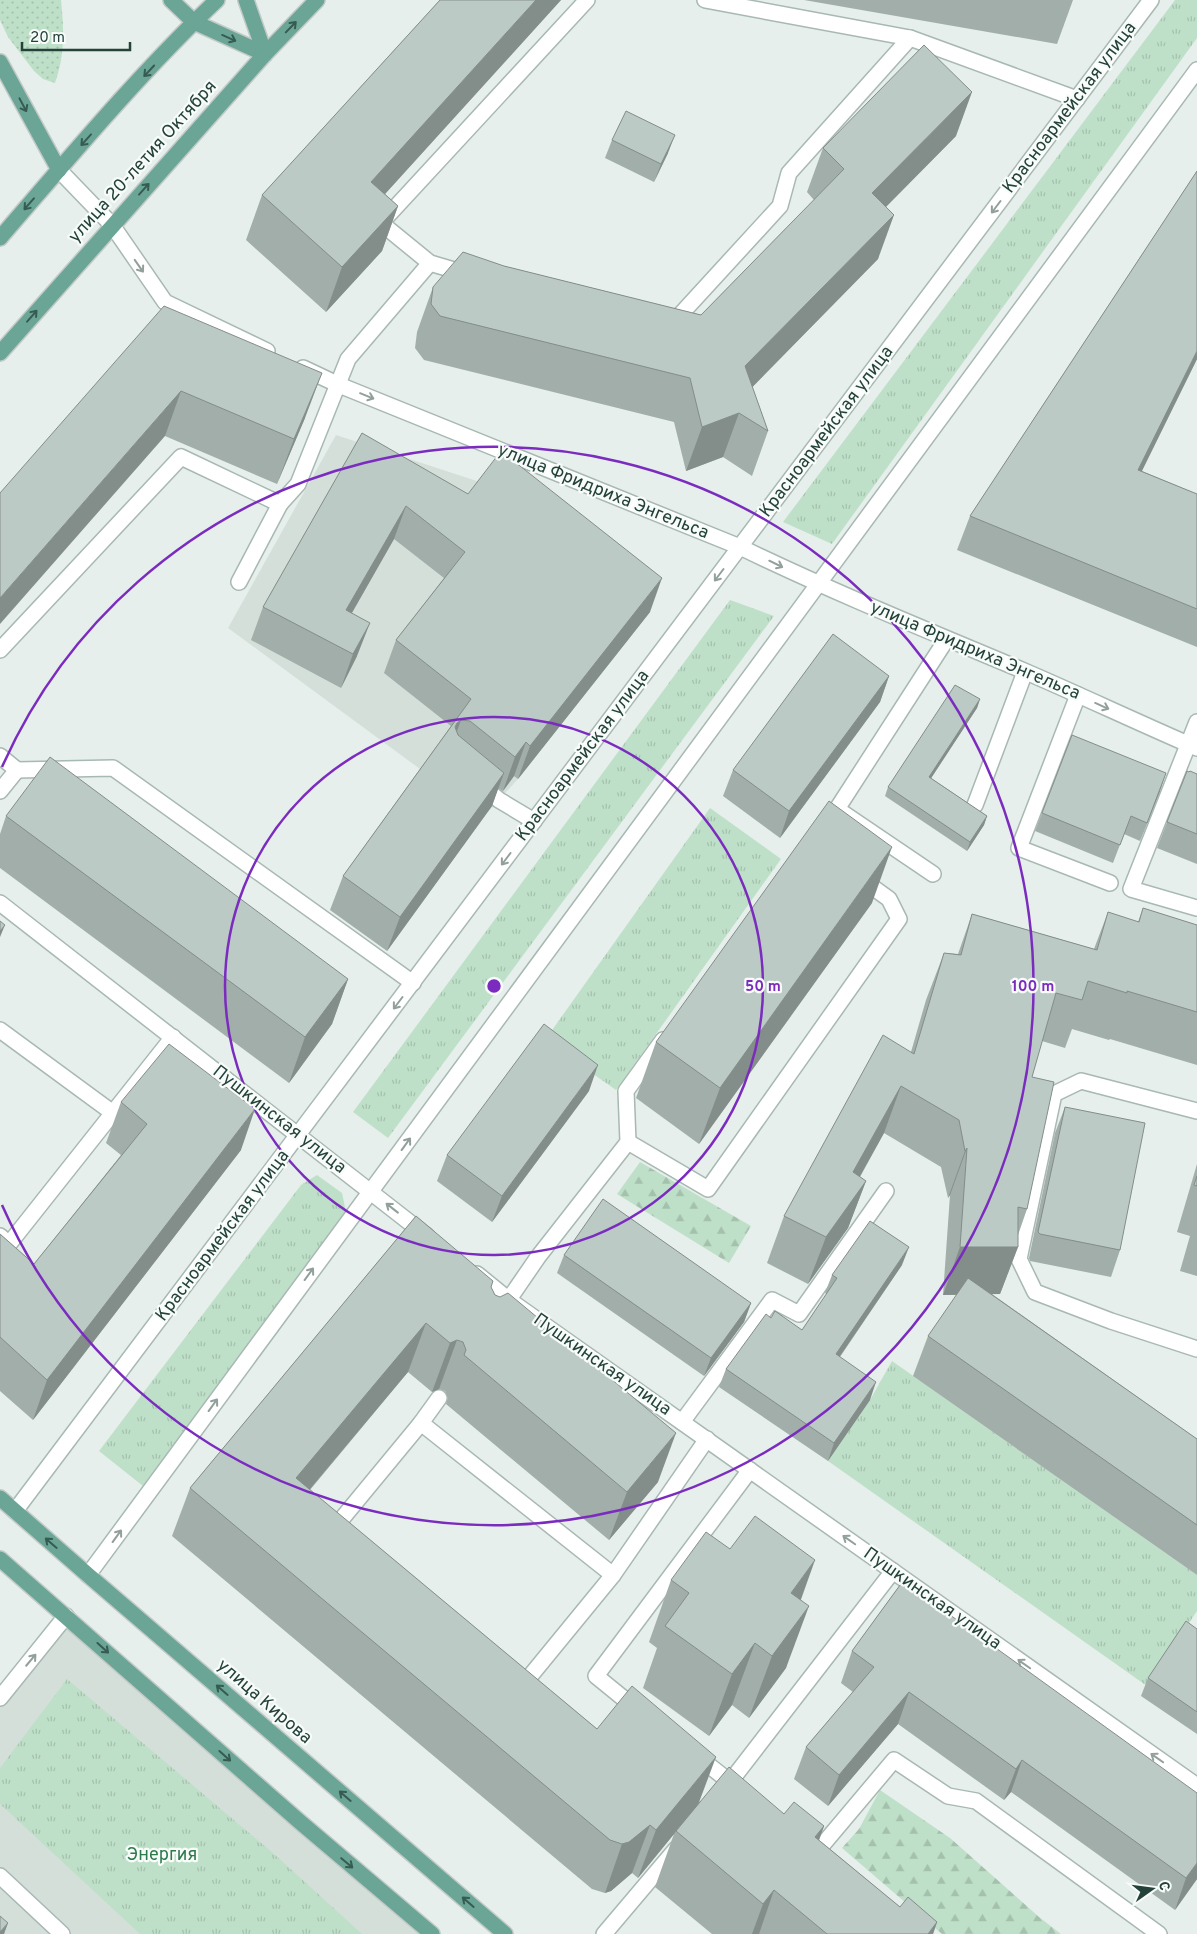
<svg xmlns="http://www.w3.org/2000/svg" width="1197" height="1934" font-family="Overpass,sans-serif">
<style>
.built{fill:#d4dfda}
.grass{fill:url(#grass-dots)}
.forest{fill:url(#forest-firs)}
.park{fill:url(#park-tufts)}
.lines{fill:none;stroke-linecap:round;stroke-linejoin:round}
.minor-casing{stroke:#a8b8b2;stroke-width:18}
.major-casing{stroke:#c2cac8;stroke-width:18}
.minor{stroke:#fff;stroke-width:15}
.major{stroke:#6aa596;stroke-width:15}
.wall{fill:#a1aea9}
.shaded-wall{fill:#838d89}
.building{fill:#bbcac4;stroke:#838d89}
.oneway{stroke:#365b51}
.oneway2{stroke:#92a09c}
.ring{fill:none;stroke:#7b2cbf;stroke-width:2.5}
.labels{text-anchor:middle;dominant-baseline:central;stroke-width:4.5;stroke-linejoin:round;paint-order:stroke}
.street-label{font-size:18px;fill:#24423a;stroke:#f7fbf9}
.park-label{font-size:18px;fill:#2d7a4b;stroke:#f7fbf9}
.centre{fill:#7b2cbf;stroke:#f7fbf9;stroke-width:2.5}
.ring-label{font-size:15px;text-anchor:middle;font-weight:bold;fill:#7b2cbf;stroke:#f7fbf9;stroke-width:4.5;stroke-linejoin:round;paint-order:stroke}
</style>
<defs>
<pattern id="grass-dots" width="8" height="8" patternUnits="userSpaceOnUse" patternTransform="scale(1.25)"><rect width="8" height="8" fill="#bfe0c8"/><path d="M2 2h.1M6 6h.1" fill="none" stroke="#a4c1ad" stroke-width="1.8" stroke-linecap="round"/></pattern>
<pattern id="forest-firs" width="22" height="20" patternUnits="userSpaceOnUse" patternTransform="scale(1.25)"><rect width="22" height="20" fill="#bfe0c8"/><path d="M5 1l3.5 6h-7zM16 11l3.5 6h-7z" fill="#a4c1ad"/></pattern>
<pattern id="park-tufts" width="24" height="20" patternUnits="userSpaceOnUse" patternTransform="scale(1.25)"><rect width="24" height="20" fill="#bfe0c8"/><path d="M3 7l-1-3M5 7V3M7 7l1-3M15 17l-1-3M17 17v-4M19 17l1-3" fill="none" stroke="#a4c1ad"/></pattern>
</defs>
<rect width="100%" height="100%" fill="#e6efeb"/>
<g class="built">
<polygon points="336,435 489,485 650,612 518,779 484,816 228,628"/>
<polygon points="66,1616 432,1934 0,1934 0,1698"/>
</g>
<path class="grass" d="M0,0H61C64,29 65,55 55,83L43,79L34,71L8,37L0,20Z"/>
<g class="forest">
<polygon points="640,1162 751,1226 729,1263 617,1194"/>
<polygon points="880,1790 950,1838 1039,1917 1061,1934 942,1934 842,1848 859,1829"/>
</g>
<g class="park">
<polygon points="1175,0 1197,0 1197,38 832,544 783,522"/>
<polygon points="730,600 774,616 388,1138 353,1112"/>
<polygon points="710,808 781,859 616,1090 545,1040"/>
<polygon points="317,1175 342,1193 346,1212 143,1486 99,1451 301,1185"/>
<polygon points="892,1361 1197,1575 1197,1611 1147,1686 828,1461 870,1400"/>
<polygon points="67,1679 273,1853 362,1934 140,1934 0,1804 0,1768"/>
</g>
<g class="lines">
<defs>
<g id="minor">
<polyline points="705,0 910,38 1077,99"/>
<polyline points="59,170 112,225 165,302 267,351"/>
<polyline points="467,274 430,263 381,223 587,0"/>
<polyline points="670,326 780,206 789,173 910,38"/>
<path d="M303,368L339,385L740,547C833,592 929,631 1024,671C1082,696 1139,723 1197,748"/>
<polyline points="239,582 280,504"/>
<polyline points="0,650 181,457 280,504 298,484 348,359 430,263"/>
<polyline points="1078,695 1019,848 1110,883"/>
<polyline points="1197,722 1131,889 1197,908"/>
<polyline points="0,756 17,770 0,791"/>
<polyline points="17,770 113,768 413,983"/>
<polyline points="480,784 499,800 534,821"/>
<polyline points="975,805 1025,672"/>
<polyline points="933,874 837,809 946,640"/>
<polyline points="0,903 427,1236"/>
<polyline points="0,1030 113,1113"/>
<polyline points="1197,1111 1081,1081 1054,1094 1019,1259 1035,1292 1111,1321 1197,1349"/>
<polyline points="628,1142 708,1189 899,919 889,899 860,878"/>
<polyline points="0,1236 9,1244 173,1037"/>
<polyline points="477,1274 509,1300 1197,1786"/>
<polyline points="503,1308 538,1257 628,1142 626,1091 663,1040"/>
<polyline points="439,1398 421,1423 613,1575 707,1439"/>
<polyline points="682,1422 772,1300 799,1314 886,1191"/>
<polyline points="15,1511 1151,0"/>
<polyline points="331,1532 421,1423"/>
<polyline points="88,1575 1197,70"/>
<polyline points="518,1691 613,1575"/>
<polyline points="0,1698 66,1616"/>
<polyline points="639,1711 596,1676 750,1470"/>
<polyline points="697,1756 730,1782 893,1571"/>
<polyline points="814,1855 894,1760 948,1796 976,1801 1159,1934"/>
<polyline points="0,1876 62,1934"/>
<polyline points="604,1934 676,1849"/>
</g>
<g id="major">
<polyline points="171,0 194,22 265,54"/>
<polyline points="246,0 265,54"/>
<polyline points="0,62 59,170"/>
<path d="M0,238C70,157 139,74 217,0"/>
<polyline points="0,353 265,54 317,0"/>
<polyline points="0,1498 88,1575 505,1934"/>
<polyline points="0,1559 300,1822 432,1934"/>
</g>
</defs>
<use href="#minor" class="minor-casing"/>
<use href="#major" class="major-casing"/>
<use href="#minor" class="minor"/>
<use href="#major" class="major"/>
</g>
<g class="wall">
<polygon points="440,0 561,0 385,194 398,206 382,251 326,312 246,240 262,195"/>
<polygon points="804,0 1073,0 1057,44"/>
<polygon points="956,136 886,207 878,259 752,387 768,431 752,476 723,457 686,471 674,422 424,360 415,348 417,332 433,287 504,266 701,315 814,200 807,192 823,148"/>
<polygon points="612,140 668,153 654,182 605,158"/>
<polygon points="1197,171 1197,359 1142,471 1197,494 1197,647 957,550 970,516"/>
<polygon points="164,306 305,418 277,484 165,436"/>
<polygon points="362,433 650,612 518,779 514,776 503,791 498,788 492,806 387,951 330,910 343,876 451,726 384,673 396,640 444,578 394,539 352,613 357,656 341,688 251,640 263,607"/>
<polygon points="889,676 880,702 780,838 723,796 733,770"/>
<polygon points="980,699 977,708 931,778 987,816 984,825 967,851 885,796 888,787"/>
<polygon points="1197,774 1197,864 1157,848 1167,822"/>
<polygon points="1160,791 1140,841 1124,834 1113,863 1035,831 1042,813"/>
<polygon points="6,816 348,979 332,1024 289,1083 0,868 0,834"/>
<polygon points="872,903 699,1144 636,1098 656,1042"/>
<polygon points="1143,908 1197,925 1197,1065 1110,1039 1109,1040 1072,1029 1065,1048 1042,1041 1032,1077 1027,1209 1018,1235 1018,1247 1000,1294 992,1294 1197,1439 1197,1575 913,1376 928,1336 957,1295 943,1295 950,1195 948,1198 941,1167 884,1133 860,1177 866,1181 848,1228 808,1284 767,1263 784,1216 911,1052 926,1000 944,953 958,954 972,914 1094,949 1108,912 1138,922"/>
<polygon points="589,1091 492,1222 437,1181 447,1155"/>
<polygon points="121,1102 241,1150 33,1420 0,1391 0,1234 34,1264 121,1155 106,1143"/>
<polygon points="1065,1107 1120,1250 1111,1277 1030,1261 1029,1258 1055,1133"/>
<polygon points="1197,1164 1197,1276 1180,1271 1190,1236 1177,1232"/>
<polygon points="416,1216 491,1287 495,1295 658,1482 609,1540 446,1404 448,1398 445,1391 439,1389 432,1392 408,1372 310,1490 597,1729 700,1802 784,1814 824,1826 819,1840 900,1907 937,1922 933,1934 712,1934 655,1887 674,1834 638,1878 632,1873 611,1891 605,1893 592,1889 172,1536 190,1488"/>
<polygon points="564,1255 751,1303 744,1322 704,1376 557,1273"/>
<polygon points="902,1265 840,1357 870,1400 828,1461 719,1387 726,1369 771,1318 802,1330 827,1294 825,1293 832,1275"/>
<polygon points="671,1580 801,1600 786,1668 749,1718 732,1705 709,1736 643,1688 657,1648 649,1642"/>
<polygon points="903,1581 1197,1879 1175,1910 1011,1792 1004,1800 898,1724 828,1806 794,1779 806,1747 853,1692 841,1683 852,1651"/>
<polygon points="1197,1629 1197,1734 1141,1696 1148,1678"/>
</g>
<g class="shaded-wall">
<polygon points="536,0 561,0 355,227 371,182"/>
<polygon points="972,92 956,136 856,237 872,193"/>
<polygon points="675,135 668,153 654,182 661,164"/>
<polygon points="398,206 382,251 326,312 342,267"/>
<polygon points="894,215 878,259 729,411 745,366"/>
<polygon points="1197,351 1197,359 1126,503 1138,470"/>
<polygon points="322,373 305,418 277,484 294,439"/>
<polygon points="181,391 165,436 0,624 0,598"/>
<polygon points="739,413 723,457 686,471 702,427"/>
<polygon points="406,506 394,539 334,644 346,610"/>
<polygon points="662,578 650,612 518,779 530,746"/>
<polygon points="370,623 357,656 341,688 353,654"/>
<polygon points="889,676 880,702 780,838 789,811"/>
<polygon points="980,699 977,708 926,786 929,777"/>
<polygon points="461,720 449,753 443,761 457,723"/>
<polygon points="526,742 514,776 503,791 515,757"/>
<polygon points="504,773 492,806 387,951 400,917"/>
<polygon points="1166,773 1160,791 1140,841 1147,823"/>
<polygon points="987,816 984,825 967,851 970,842"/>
<polygon points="892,847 872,903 699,1144 720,1088"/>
<polygon points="5,925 0,937 0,931"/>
<polygon points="348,979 332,1024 289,1083 305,1037"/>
<polygon points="598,1065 589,1091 492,1222 502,1196"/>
<polygon points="901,1086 884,1133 836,1219 853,1172"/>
<polygon points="255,1109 241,1150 33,1420 47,1380"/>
<polygon points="967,1148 950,1195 948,1198 965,1151"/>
<polygon points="866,1181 848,1228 808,1284 826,1237"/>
<polygon points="909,1247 902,1265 829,1372 836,1354"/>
<polygon points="960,1247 1018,1247 1000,1294 943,1295"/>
<polygon points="751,1303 744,1322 704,1376 711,1358"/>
<polygon points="426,1323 408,1372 278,1527 296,1478"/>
<polygon points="457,1340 439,1389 432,1392 450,1343"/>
<polygon points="876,1382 870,1400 828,1461 834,1443"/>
<polygon points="676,1433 658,1482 609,1540 627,1492"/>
<polygon points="815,1560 793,1622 769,1655 791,1593"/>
<polygon points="809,1606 786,1668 749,1718 772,1656"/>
<polygon points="755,1643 732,1705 709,1736 732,1674"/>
<polygon points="909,1692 898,1724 828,1806 839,1775"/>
<polygon points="716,1757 698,1805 676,1831 674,1834 638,1878 656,1830"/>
<polygon points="1022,1760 1011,1792 1004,1800 1016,1769"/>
<polygon points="650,1825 632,1873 611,1891 605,1893 622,1844"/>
<polygon points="824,1826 804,1882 815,1837"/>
<polygon points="1197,1863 1197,1879 1175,1910 1186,1878"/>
<polygon points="774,1890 759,1934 752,1934 763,1904"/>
<polygon points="937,1922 933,1934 927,1934"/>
<polygon points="8,1923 4,1934 0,1934 0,1932"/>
</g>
<g class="building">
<polygon points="440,0 536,0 371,182 398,206 342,267 262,195"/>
<polygon points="924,45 972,92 872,193 894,215 745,366 768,431 739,413 702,427 690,378 440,316 431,304 433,287 463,252 504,266 701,315 844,169 823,148"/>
<polygon points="626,111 675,135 661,164 612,140"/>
<polygon points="1197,171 1197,351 1138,470 1197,494 1197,609 970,516"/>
<polygon points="164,306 322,373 294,439 181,391 0,598 0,493"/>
<polygon points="362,433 468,494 501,451 662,578 530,746 526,742 515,757 470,721 461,720 457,723 455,727 458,735 504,773 400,917 343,876 471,699 396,640 465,552 406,506 346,610 370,623 353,654 263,607"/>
<polygon points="833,634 889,676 789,811 733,770"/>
<polygon points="955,685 980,699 929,777 987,816 970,842 888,787"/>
<polygon points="1072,735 1166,773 1147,823 1131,816 1120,845 1042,813"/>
<polygon points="50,757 348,979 305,1037 6,816"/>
<polygon points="1187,771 1189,772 1190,771 1197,774 1197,834 1167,822"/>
<polygon points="829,801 892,847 720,1088 656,1042"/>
<polygon points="1143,908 1197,925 1197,1012 1127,991 1127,993 1088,981 1082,1000 1056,993 1032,1077 1054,1082 1027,1209 1018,1207 1018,1247 960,1247 967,1148 965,1151 959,1120 901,1086 853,1172 866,1181 826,1237 784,1216 883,1035 914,1054 944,953 961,955 972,914 1097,950 1108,912 1139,922"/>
<polygon points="0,921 5,925 0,931"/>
<polygon points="544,1024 598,1065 502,1196 447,1155"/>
<polygon points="169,1044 255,1109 47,1380 0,1337 0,1234 34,1264 147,1124 121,1102"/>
<polygon points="1065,1107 1145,1123 1120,1250 1040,1234 1038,1232"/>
<polygon points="1197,1176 1197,1186 1194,1185"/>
<polygon points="603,1199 751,1303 711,1358 564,1255"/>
<polygon points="416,1216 493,1281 491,1287 495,1295 500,1297 508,1293 676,1433 627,1492 464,1355 466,1350 463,1342 457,1340 450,1343 426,1323 296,1478 597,1729 632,1686 716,1757 656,1830 650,1825 629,1842 622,1844 610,1840 190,1488"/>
<polygon points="870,1221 909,1247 836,1354 876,1382 834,1443 726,1369 766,1314 771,1318 775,1311 802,1330 837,1278 832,1275"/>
<polygon points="968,1278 1197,1439 1197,1525 928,1336"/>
<polygon points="755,1516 815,1560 791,1593 809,1606 772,1656 755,1643 732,1674 665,1626 689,1593 671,1580 706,1532 730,1549"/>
<polygon points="903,1581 1197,1793 1197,1863 1186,1878 1022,1760 1016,1769 909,1692 839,1775 806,1747 874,1667 852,1651"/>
<polygon points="1186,1621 1197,1629 1197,1712 1148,1678"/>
<polygon points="729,1767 784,1814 794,1802 824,1826 815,1837 900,1907 908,1897 937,1922 928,1934 827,1934 774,1890 763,1904 676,1831"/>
<polygon points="0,1916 8,1923 0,1932"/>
</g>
<defs><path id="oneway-shaft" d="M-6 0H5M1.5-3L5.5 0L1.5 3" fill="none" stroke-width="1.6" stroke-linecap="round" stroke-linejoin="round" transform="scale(1.25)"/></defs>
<g class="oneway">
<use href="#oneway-shaft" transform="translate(291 27) rotate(-46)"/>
<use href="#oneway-shaft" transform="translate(229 38) rotate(24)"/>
<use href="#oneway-shaft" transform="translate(149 71) rotate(133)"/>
<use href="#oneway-shaft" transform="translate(23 105) rotate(62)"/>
<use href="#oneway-shaft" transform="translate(86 140) rotate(132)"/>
<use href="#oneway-shaft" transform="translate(144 189) rotate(-48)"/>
<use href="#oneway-shaft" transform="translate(29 204) rotate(131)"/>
<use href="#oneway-shaft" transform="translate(32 316) rotate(-49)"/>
<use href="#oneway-shaft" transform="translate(51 1543) rotate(-139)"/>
<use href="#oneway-shaft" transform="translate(103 1648) rotate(42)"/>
<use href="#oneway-shaft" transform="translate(222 1690) rotate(-139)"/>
<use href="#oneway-shaft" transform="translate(225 1756) rotate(42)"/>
<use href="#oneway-shaft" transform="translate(345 1796) rotate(-139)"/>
<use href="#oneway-shaft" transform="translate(347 1863) rotate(40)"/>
<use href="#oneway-shaft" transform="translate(468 1902) rotate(-139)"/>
</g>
<g class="oneway2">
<use href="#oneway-shaft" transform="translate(996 207) rotate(127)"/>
<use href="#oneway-shaft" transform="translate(139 266) rotate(55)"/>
<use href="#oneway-shaft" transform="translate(367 396) rotate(22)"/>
<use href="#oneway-shaft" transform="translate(776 564) rotate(26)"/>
<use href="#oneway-shaft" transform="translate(719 575) rotate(127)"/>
<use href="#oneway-shaft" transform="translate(1102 706) rotate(24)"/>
<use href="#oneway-shaft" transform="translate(506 859) rotate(127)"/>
<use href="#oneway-shaft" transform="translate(398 1003) rotate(127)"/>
<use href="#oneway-shaft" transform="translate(406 1144) rotate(-54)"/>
<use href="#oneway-shaft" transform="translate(392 1208) rotate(-142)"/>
<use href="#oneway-shaft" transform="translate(309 1274) rotate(-54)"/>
<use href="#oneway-shaft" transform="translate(213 1405) rotate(-54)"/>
<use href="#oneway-shaft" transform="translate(117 1536) rotate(-54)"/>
<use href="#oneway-shaft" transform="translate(849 1540) rotate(-145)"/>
<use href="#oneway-shaft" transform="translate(31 1660) rotate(-50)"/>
<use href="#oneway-shaft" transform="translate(1024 1664) rotate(-145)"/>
<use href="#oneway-shaft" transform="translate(1157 1758) rotate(-145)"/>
</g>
<g class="ring">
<circle cx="494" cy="986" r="269"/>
<path d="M2 767A539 539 0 1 1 2 1205"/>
</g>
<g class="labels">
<g class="street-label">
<text transform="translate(1070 108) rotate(-53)">Красноармейская улица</text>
<text transform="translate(143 162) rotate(-48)">улица 20-летия Октября</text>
<text transform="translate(827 432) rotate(-53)">Красноармейская улица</text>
<text transform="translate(603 492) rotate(22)">улица Фридриха Энгельса</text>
<text transform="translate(975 651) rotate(23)">улица Фридриха Энгельса</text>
<text transform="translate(583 756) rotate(-53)">Красноармейская улица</text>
<text transform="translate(279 1120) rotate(38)">Пушкинская улица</text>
<text transform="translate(223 1236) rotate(-53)">Красноармейская улица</text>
<text transform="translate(602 1365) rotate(35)">Пушкинская улица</text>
<text transform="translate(932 1599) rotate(35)">Пушкинская улица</text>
<text transform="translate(264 1702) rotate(41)">улица Кирова</text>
</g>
<g class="park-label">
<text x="162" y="1855">Энергия</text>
</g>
</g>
<circle cx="494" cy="986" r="8" class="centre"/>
<g class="ring-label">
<text x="763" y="991">50 m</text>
<text x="1033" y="991">100 m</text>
</g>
<g transform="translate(1152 1889) rotate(76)" stroke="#f7fbf9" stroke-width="4" paint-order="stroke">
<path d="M0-4L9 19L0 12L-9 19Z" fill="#24423a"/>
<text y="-8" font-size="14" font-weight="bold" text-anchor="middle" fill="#24423a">С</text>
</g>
<path d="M22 42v8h108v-8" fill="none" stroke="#24423a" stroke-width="2.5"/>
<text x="30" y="42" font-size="15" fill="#24423a" stroke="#f7fbf9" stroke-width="4" paint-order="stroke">20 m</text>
</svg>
